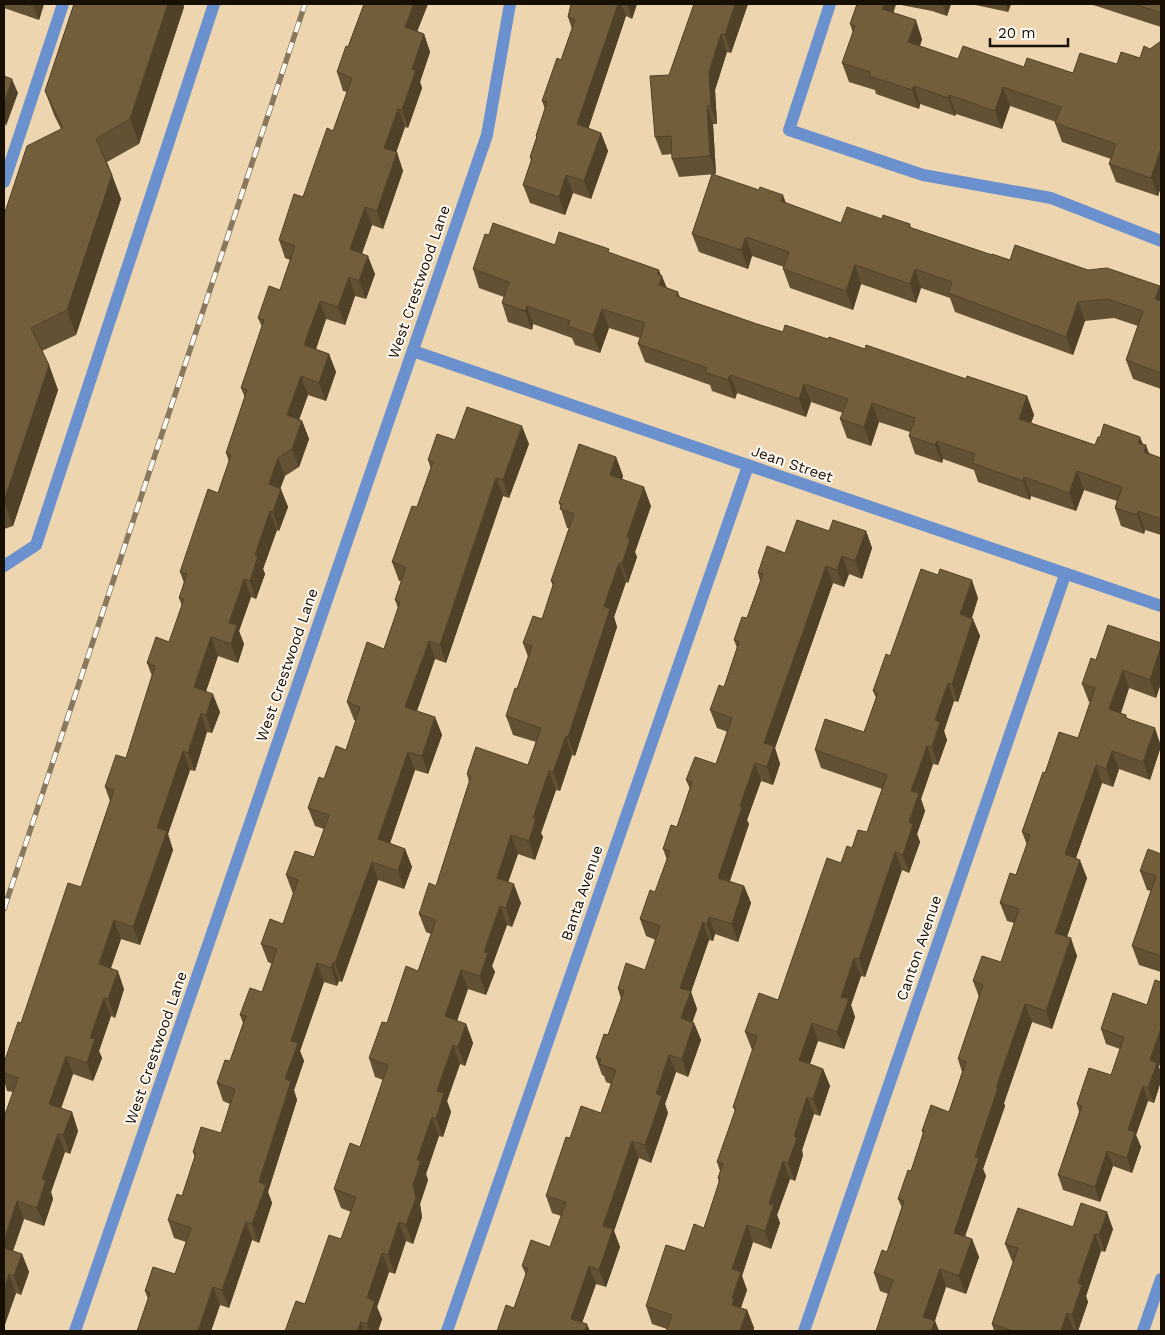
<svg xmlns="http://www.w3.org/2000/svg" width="1165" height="1335" font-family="'Work Sans',sans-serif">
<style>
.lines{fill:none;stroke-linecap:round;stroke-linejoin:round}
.minor{stroke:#6a90ce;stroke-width:12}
.rail-casing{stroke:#88785e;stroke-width:5.5}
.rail{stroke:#fef9f2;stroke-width:4;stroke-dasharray:11;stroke-linecap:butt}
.wall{fill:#635133}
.shaded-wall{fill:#504229}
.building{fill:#735e3b;stroke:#504229}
.labels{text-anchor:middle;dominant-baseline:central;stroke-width:4;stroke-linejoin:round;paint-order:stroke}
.street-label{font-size:15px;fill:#170f03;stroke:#fef9f2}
</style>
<rect width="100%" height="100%" fill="#edd6af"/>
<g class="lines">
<g class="minor">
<polyline points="830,4 789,130 923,175 1051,198 1161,241"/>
<polyline points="4,182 63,4"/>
<polyline points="413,351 1161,606"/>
<polyline points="4,566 36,545 214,4"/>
<polyline points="75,1331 487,135 510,4"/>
<polyline points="447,1331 748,466"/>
<polyline points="804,1331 1065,575"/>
<polyline points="1143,1331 1161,1279"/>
</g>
<defs>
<polyline id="rail" points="4,909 305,4"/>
</defs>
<use href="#rail" class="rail-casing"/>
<use href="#rail" class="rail"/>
</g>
<g class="wall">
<polygon points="4,4 44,4 39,20 4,8"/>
<polygon points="74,4 183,4 184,7 139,144 107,162 121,199 76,335 42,351 49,365 58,390 13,526 4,529 4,215 61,129 54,115 45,91"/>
<polygon points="364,4 428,4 417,31 424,34 430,52 420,82 422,88 408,128 405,127 396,152 403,171 383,229 372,225 362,253 375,274 366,299 355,296 345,325 326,319 316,349 329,354 336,372 326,401 308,395 299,419 302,421 309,439 299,467 285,476 280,488 288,507 279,531 277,530 263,569 265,574 256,599 251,597 239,631 244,644 238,663 218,656 206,691 220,712 212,733 207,732 195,771 190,770 168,834 173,850 140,945 121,939 111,968 124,989 115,1018 111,1016 99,1051 102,1058 93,1081 73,1074 61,1108 72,1112 78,1131 70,1154 65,1152 51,1192 53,1199 44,1226 24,1219 13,1251 22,1254 29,1272 21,1295 16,1293 4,1327 4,1117 13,1092 7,1091 4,1081 4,1063 81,887 110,801 105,787 126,758 152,676 147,663 169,642 182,606 179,598 184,583 180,572 218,493 229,462 226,453 245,398 241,388 262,327 258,318 280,290 290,260 285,258 279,240 303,197 333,131 347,92 343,91 337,72 348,47"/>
<polygon points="571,4 637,4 632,19 626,16 588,128 601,133 608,151 591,199 573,193 565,215 530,203 523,185 531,161 530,157 536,138 536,136 545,109 542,101 561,60 572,29 568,17"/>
<polygon points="694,4 748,4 731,53 727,52 715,90 717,124 713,124 716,174 679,177 672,159 672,154 662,155 655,137 669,75"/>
<polygon points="857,4 951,4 947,16 932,11 896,4 893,13 922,39 920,46 958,59 1073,73 1117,64 1140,58 1150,49 1161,41 1161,186 1158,196 1116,182 1109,164 1111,159 1062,142 1055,123 1056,122 1010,106 1002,129 956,114 955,116 920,104 919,109 876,94 875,90 849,82 842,63 853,33 850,24"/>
<polygon points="971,4 1011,4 1008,12"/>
<polygon points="1090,4 1161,4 1161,27"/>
<polygon points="786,203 841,223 882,219 910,224 911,228 992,255 1010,260 1088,270 1161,289 1161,389 1133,379 1126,360 1138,326 1114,318 1085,321 1073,355 955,312 950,298 921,288 916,303 861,284 853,310 790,288 783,269 784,267 752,256 748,269 699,252 692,234"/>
<polygon points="489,235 555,245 610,253 661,275 667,288 678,292 680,297 757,324 783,332 828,339 1027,396 1034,415 1031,423 1095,445 1143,444 1149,453 1161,458 1161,535 1145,530 1144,534 1121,526 1115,508 1117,501 1084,490 1076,511 1031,496 1030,500 978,482 974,470 943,459 942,463 915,454 909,436 910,432 879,422 871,446 847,438 840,419 843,413 811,402 806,417 737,393 735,399 712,391 710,385 645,362 638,344 640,338 609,328 600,353 575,345 572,338 533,324 532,330 508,322 502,303 504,297 479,288 473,269"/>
<polygon points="455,440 529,444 509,498 503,496 446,663 435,659 417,711 435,717 442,735 428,774 415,770 390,843 405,849 412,867 404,889 378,880 342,982 339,981 337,986 324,982 300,1051 304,1061 294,1090 297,1100 268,1192 272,1203 259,1243 252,1240 229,1308 220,1305 211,1331 137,1331 148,1299 145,1291 175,1274 186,1242 174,1238 168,1220 182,1196 195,1158 193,1152 221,1133 230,1104 223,1101 217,1083 230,1061 243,1023 240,1015 262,992 272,964 268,962 261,944 283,924 293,894 286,875 314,857 324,829 315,826 308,808 324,779 346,750 356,721 354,720 347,702 384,649 398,608 395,600 401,581 399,581 392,562 417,507 431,469 428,460"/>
<polygon points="616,457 623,476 622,479 651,506 635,552 637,557 628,583 626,582 614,617 617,627 575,756 572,755 560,791 556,790 541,833 543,837 535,860 518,854 508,882 521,903 512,927 507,925 492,966 495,972 486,995 468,989 457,1021 466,1024 473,1043 465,1066 460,1064 447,1101 451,1112 443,1137 439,1136 426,1174 428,1180 420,1204 422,1217 413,1244 406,1241 395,1274 389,1272 377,1307 382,1319 378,1331 285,1331 305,1304 341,1239 351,1212 341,1208 334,1189 360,1147 383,1080 375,1077 369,1058 387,1023 418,971 431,934 426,932 419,914 436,886 469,782 467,774 528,765 536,742 513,735 506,716 517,689 528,657 523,643 542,619 553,586 551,581 569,528 567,528 559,503"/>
<polygon points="829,531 866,531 872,548 862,579 849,574 844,587 833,583 775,748 780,764 773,785 761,781 747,820 749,824 730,881 744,886 751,903 738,942 715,934 713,941 709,940 691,992 697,1009 692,1022 694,1023 701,1040 688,1077 676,1072 665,1104 668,1113 651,1163 639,1158 614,1231 620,1247 606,1287 596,1284 582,1323 590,1331 514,1308 526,1275 522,1266 550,1247 561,1216 552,1213 546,1196 570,1138 601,1113 611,1084 606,1082 604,1076 602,1075 596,1058 608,1035 621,999 618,989 645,970 656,940 646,936 640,919 655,892 667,860 663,849 677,827 690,789 686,780 716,764 728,732 717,728 710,710 724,687 737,648 734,640 747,618 760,581 758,573 785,553"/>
<polygon points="978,598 972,618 980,636 958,702 954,701 944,731 947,740 938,765 933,764 921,799 925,811 917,834 920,842 909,873 902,870 865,977 861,976 851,1005 855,1017 844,1049 818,1041 810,1064 823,1069 830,1086 820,1116 814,1114 802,1150 803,1155 795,1181 790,1179 777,1215 780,1223 771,1249 753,1242 742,1276 747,1290 741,1308 747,1310 754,1328 753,1331 666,1331 667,1329 652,1324 646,1306 685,1251 704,1228 719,1183 718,1178 720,1171 717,1162 735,1111 733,1107 753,1050 752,1050 745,1032 778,1000 841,863 852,848 867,832 882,789 821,768 815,750 864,732 876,698 873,691 890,656"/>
<polygon points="1161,643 1161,683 1156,698 1129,688 1121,713 1161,745 1161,746 1150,780 1119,769 1113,787 1102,783 1076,858 1087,878 1067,937 1077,956 1052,1029 1032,1022 1004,1103 1005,1106 983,1169 986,1176 965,1236 972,1239 979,1257 966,1294 946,1287 935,1321 939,1331 876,1331 888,1294 880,1291 874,1273 887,1252 902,1208 898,1199 911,1171 923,1134 922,1131 949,1112 962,1072 958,1059 979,997 973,981 1001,962 1014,923 1007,921 1000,903 1016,875 1027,845 1022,832 1045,773 1078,738 1090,702 1089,702 1082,684 1096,660"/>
<polygon points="1161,854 1161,972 1139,965 1132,946 1151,891 1147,890 1140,871"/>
<polygon points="1161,982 1161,1059 1159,1067 1161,1074 1161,1081 1154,1103 1148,1101 1136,1135 1141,1147 1132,1173 1113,1166 1100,1202 1063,1190 1058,1175 1079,1112 1077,1104 1111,1075 1120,1049 1106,1044 1101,1029 1147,1005"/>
<polygon points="1073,1227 1113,1229 1105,1252 1101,1251 1086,1296 1088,1302 1078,1331 994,1331 992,1324 1013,1262 1012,1261 1005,1244"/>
</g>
<g class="shaded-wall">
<polygon points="34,4 44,4 39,20 33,6"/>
<polygon points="168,4 183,4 184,7 139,144 130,119"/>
<polygon points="414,4 428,4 412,45 405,27"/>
<polygon points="618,4 621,4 626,16 584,142 577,124"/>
<polygon points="627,4 637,4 632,19"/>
<polygon points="735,4 748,4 731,53 725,35"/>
<polygon points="884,4 896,4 889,28 882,9"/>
<polygon points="942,4 951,4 947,16"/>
<polygon points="1005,4 1011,4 1008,12"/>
<polygon points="916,20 922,39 915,61 908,42"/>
<polygon points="424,34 430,52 420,82 422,88 408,128 402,110 412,69"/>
<polygon points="721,34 727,52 715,90 717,124 711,106 709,72"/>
<polygon points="12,79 18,93 6,126 4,120 4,104"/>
<polygon points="914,86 920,104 919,109 912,90"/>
<polygon points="1003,87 1010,106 1002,129 995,111"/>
<polygon points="949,95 956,114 955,116 948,98"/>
<polygon points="707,106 713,124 716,174 710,156"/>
<polygon points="398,109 405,127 391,167 384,148"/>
<polygon points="601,133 608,151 591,199 584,181"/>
<polygon points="1161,148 1161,186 1158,196 1151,178"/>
<polygon points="397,152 403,171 383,229 377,211"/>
<polygon points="112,175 121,199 76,335 67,310"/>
<polygon points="566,175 573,193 565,215 559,197"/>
<polygon points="783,195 790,214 781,201"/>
<polygon points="365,207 372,225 357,268 350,249"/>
<polygon points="746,237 752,256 748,269 741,250"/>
<polygon points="368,256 375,274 366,299 359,281"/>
<polygon points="855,265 861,284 853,310 846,291"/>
<polygon points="915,269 921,288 916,303 910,284"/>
<polygon points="659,270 662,278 662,276 669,294 659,285 657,274"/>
<polygon points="349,277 355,296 345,325 338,307"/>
<polygon points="1160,286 1161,289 1161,315 1155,299"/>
<polygon points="320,301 326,319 311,364 304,345"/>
<polygon points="1078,302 1085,321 1073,355 1066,337"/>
<polygon points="527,306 533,324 532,330 525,311"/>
<polygon points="602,309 609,328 600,353 593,335"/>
<polygon points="329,354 336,372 326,401 319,383"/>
<polygon points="49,365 58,390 13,526 4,501"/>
<polygon points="730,375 737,393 735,399 728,380"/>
<polygon points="301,376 308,395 294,434 287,415"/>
<polygon points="804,384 811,402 806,417 799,399"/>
<polygon points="1027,396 1034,415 1026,437 1019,419"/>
<polygon points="872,403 879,422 871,446 864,427"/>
<polygon points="302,421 309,439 299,467 292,449"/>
<polygon points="522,426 529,444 509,498 503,480"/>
<polygon points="1140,437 1145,449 1146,445 1153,464 1138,443"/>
<polygon points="937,441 943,459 942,463 935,445"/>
<polygon points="616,457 623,476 617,494 610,475"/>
<polygon points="278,458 285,476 275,503 269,484"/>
<polygon points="1077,471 1084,490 1076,511 1069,493"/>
<polygon points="1024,477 1031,496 1030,500 1023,481"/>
<polygon points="496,478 503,496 446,663 440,645"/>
<polygon points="644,487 651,506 635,552 637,557 628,583 622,564 627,537"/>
<polygon points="281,489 288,507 279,531 273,512"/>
<polygon points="270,511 277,530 263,569 265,574 256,599 250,581 255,555"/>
<polygon points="1138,511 1145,530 1144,534 1137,515"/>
<polygon points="866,531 872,548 862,579 855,561"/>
<polygon points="842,556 849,574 844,587 837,570"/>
<polygon points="619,563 626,582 614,617 617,627 575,756 568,737 604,606"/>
<polygon points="826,566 833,583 775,748 780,764 773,785 767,767 764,743"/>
<polygon points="244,579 251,597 239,631 244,644 238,663 231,644 229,623"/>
<polygon points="972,580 978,598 967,632 960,614"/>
<polygon points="973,619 980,636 958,702 952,684"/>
<polygon points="211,637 218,656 201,706 194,687"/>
<polygon points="429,641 435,659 412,725 405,707"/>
<polygon points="1161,646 1161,683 1156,698 1150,680"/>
<polygon points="1123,670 1129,688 1116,727 1109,709"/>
<polygon points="948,683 954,701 944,731 947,740 938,765 932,747 935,720"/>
<polygon points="213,694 220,712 212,733 206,715"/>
<polygon points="201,713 207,732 195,771 188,753"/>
<polygon points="435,717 442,735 428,774 422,756"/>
<polygon points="1155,728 1161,746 1150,780 1143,762"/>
<polygon points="566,736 572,755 560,791 553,772"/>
<polygon points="927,746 933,764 921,799 925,811 917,834 920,842 909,873 903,855 909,822 911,791"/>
<polygon points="183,751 190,770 168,834 173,850 140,945 133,927 157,828"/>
<polygon points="1112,751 1119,769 1113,787 1106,769"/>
<polygon points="408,752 415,770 385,858 378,839"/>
<polygon points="755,763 761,781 747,820 749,824 725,895 718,878 740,806"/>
<polygon points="1096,765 1102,783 1071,872 1065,854"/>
<polygon points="549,771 556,790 541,833 543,837 535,860 529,841 533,818"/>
<polygon points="511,835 518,854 503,897 497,878"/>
<polygon points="405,849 412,867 404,889 398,871"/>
<polygon points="895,852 902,870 865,977 859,959"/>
<polygon points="1080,860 1087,878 1062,951 1055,933"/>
<polygon points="372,862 378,880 342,982 335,963"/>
<polygon points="514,884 521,903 512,927 506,908"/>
<polygon points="744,886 751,903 738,942 732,924"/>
<polygon points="500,906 507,925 492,966 495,972 486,995 480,976 484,952"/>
<polygon points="709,917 715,934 713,941 707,924"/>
<polygon points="114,920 121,939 106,982 99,964"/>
<polygon points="703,922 709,940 691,992 697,1009 688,1036 681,1018 680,988"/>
<polygon points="1071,938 1077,956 1052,1029 1046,1011"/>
<polygon points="854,958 861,976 851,1005 855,1017 844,1049 837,1032 841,997"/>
<polygon points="317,963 324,982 300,1051 304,1061 294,1090 297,1100 268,1192 272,1203 259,1243 252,1224 259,1182 285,1079 291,1041"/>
<polygon points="333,963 339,981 337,986 331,968"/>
<polygon points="461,970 468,989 452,1035 445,1016"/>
<polygon points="118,971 124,989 115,1018 108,999"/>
<polygon points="104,998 111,1016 99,1051 102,1058 93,1081 87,1063 90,1038"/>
<polygon points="1025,1004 1032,1022 1004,1103 1005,1106 983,1169 986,1176 960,1251 954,1233 975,1157 996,1088"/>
<polygon points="694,1023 701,1040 688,1077 682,1059"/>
<polygon points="812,1023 818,1041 805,1078 799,1060"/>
<polygon points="466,1024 473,1043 465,1066 458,1047"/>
<polygon points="1161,1028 1161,1059 1159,1067 1161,1074 1161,1081 1154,1103 1148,1088 1150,1060"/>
<polygon points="453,1045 460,1064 447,1101 451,1112 443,1137 436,1119 437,1091"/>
<polygon points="669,1055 676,1072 665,1104 668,1113 651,1163 645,1145 656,1094"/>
<polygon points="66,1056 73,1074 56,1123 49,1104"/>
<polygon points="823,1069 830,1086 820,1116 813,1099"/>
<polygon points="1143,1086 1148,1101 1136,1135 1141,1147 1132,1173 1127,1158 1128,1130"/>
<polygon points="807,1097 814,1114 802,1150 803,1155 795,1181 788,1163 794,1136"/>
<polygon points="72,1112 78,1131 70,1154 63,1135"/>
<polygon points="432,1117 439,1136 426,1174 428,1180 420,1204 422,1217 413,1244 406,1225 417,1160"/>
<polygon points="58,1134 65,1152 51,1192 53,1199 44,1226 37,1208 42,1179"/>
<polygon points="632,1141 639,1158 614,1231 620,1247 606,1287 599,1270 603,1226"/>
<polygon points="1107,1151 1113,1166 1100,1202 1095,1187"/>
<polygon points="783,1161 790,1179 777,1215 780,1223 771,1249 765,1231 769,1204"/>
<polygon points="17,1201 24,1219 8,1265 4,1253 4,1241"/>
<polygon points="1107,1212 1113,1229 1105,1252 1099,1235"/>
<polygon points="246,1222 252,1240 229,1308 222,1290"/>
<polygon points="399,1222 406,1241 395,1274 388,1255"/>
<polygon points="747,1225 753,1242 742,1276 747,1290 739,1312 732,1305 732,1269"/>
<polygon points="1095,1234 1101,1251 1086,1296 1088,1302 1078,1331 1077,1331 1072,1315 1078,1283"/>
<polygon points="972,1239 979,1257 966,1294 959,1276"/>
<polygon points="382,1253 389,1272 377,1307 382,1319 378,1331 370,1331 367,1324 367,1298"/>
<polygon points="22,1254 29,1272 21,1295 14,1276"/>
<polygon points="589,1266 596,1284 579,1331 571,1319"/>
<polygon points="940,1269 946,1287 931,1331 923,1317"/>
<polygon points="9,1274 16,1293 4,1327 4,1290"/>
<polygon points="213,1287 220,1305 211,1331 198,1331"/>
<polygon points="747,1310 754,1328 753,1331 740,1331"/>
<polygon points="1067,1313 1074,1331 1061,1331"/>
<polygon points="935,1321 939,1331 931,1331"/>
<polygon points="361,1322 364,1331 357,1331"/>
<polygon points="587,1324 590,1331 585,1331"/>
</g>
<g class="building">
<polygon points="27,4 34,4 33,6"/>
<polygon points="74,4 168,4 130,119 96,139 112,175 67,310 31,328 49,365 4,501 4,215 27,146 63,128 45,91"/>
<polygon points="364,4 414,4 405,27 424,34 412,69 416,70 402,110 398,109 384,148 397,152 377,211 365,207 350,249 368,256 359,281 349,277 338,307 320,301 304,345 329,354 319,383 301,376 287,415 302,421 292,449 278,458 269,484 281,489 273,512 270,511 255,555 258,556 250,581 244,579 229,623 237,625 231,644 211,637 194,687 213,694 206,715 201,713 188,753 183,751 157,828 167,831 133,927 114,920 99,964 118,971 108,999 104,998 90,1038 95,1039 87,1063 66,1056 49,1104 72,1112 63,1135 58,1134 42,1179 46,1180 37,1208 17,1201 4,1241 4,1117 18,1078 4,1073 4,1063 18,1022 21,1023 68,883 81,887 114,790 105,787 116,755 126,758 155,666 147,663 156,637 169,642 184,599 179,598 187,574 180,572 208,489 218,493 231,455 226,453 247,390 241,388 264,320 258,318 269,286 280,290 295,246 279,240 294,194 303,197 327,128 333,131 352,78 337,72 346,46 348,47"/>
<polygon points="571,4 618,4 577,124 601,133 584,181 566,175 559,197 523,185 532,158 530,157 537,137 536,136 547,102 542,101 557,58 561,60 575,20 568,17"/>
<polygon points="694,4 735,4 725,35 721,34 709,72 711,106 707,106 710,156 672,159 671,136 655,137 650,76 669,75"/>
<polygon points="857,4 884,4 882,9 916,20 908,42 958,59 963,46 1024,67 1027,58 1073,73 1080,53 1117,64 1121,52 1140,58 1144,46 1150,49 1161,41 1161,148 1151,178 1109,164 1116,144 1055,123 1061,107 1003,87 995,111 949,95 948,98 914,86 912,90 869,76 870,72 842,63 855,26 850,24"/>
<polygon points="1134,4 1161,4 1161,13"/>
<polygon points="4,76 12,79 4,104"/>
<polygon points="712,174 759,190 760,187 783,195 781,201 841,223 847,207 882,219 883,215 910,224 909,227 992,255 992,254 1010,260 1015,245 1088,270 1107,268 1160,286 1155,299 1161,301 1161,373 1126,360 1143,311 1107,299 1078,302 1066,337 948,293 952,282 915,269 910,284 855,265 846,291 783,269 789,252 746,237 741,250 692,234"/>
<polygon points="493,223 555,245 559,232 609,249 608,252 659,270 657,274 662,276 659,285 678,292 676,296 757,324 783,332 785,325 828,339 829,337 865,349 866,345 966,379 967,376 1027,396 1019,419 1095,445 1098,437 1100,437 1104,424 1140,437 1138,443 1146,445 1144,452 1161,458 1161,519 1138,511 1137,515 1115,508 1122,487 1077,471 1069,493 1024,477 1023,481 972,463 975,454 937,441 935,445 909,436 915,418 872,403 864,427 840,419 848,399 804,384 799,399 730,375 728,380 705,372 707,368 638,344 645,323 602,309 593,335 568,326 570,321 527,306 525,311 502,303 509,282 473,269 485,234 489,235"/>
<polygon points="467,407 522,426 503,480 496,478 440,645 429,641 405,707 435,717 422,756 408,752 378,839 405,849 398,871 372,862 335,963 333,963 331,968 317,963 291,1041 298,1043 285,1079 291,1081 259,1182 266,1185 252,1224 246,1222 222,1290 213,1287 198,1331 137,1331 150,1293 145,1291 153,1267 175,1274 191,1228 168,1220 177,1194 182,1196 196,1153 193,1152 201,1127 221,1133 235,1089 217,1083 225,1060 230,1061 246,1016 240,1015 250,988 262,992 277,949 261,944 270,919 283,924 298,880 286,875 295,851 314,857 329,815 308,808 319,777 324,779 336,746 346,750 360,707 347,702 367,642 384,649 400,602 395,600 406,567 392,562 412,506 417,507 433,462 428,460 437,434 455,440"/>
<polygon points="579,444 616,457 610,475 644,487 627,537 630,539 622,564 619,563 604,606 610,609 568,737 566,736 553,772 549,771 533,818 536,818 529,841 511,835 497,878 514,884 506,908 500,906 484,952 488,953 480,976 461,970 445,1016 466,1024 458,1047 453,1045 437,1091 444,1093 436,1119 432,1117 417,1160 421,1161 413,1185 416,1198 406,1225 399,1222 388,1255 382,1253 367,1298 375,1301 367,1324 361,1322 357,1331 285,1331 296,1301 305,1304 329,1235 341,1239 356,1197 334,1189 350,1143 360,1147 388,1065 369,1058 382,1022 387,1023 406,966 418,971 436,920 419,914 429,883 436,886 471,776 467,774 476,747 528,765 541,728 506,716 515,688 517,689 532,646 523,643 533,616 542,619 554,582 551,581 574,514 560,509 562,504 559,503"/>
<polygon points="797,520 829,531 833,520 866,531 855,561 842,556 837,570 826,566 764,743 774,746 767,767 755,763 740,806 742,807 718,878 744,886 732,924 709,917 707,924 703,922 680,988 691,991 681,1018 694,1023 682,1059 669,1055 656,1094 662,1096 645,1145 632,1141 603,1226 613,1229 599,1270 589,1266 571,1319 587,1324 585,1331 497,1331 506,1305 514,1308 528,1268 522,1266 531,1240 550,1247 566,1202 546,1196 566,1137 570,1138 581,1106 601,1113 616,1070 599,1064 601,1059 596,1058 604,1034 608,1035 624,991 618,989 626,963 645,970 660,926 640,919 650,890 655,892 670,851 663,849 671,825 677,827 692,782 686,780 695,757 716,764 732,718 710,710 719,685 724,687 739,642 734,640 742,617 747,618 763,574 758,573 767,546 785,553"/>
<polygon points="921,569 938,575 940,569 972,580 960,614 973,619 952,684 948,683 935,720 940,722 932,747 927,746 911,791 919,793 909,822 913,824 903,855 895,852 859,959 854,958 841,997 849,999 837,1032 812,1023 799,1060 823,1069 813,1099 807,1097 794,1136 797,1138 788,1163 783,1161 769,1204 774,1205 765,1231 747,1225 732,1269 741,1272 732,1298 734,1299 732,1305 747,1310 740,1331 666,1331 672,1315 646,1306 666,1245 685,1251 694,1224 704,1228 720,1179 718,1178 723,1164 717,1162 736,1108 733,1107 757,1036 745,1032 759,993 778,1000 827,858 841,863 847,846 852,848 858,830 867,832 887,775 815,750 825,719 864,732 878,693 873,691 886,654 890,656"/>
<polygon points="1108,625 1161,643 1161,646 1150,680 1123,670 1109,709 1126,715 1126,718 1155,728 1143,762 1112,751 1106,769 1096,765 1065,854 1080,860 1055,933 1071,938 1046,1011 1025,1004 996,1088 998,1088 975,1157 979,1158 954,1233 972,1239 959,1276 940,1269 923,1317 935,1321 931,1331 876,1331 893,1280 874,1273 882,1250 887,1252 904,1201 898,1199 908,1170 911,1171 924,1131 922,1131 931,1105 949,1112 966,1062 958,1059 983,985 973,981 982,956 1001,962 1019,909 1000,903 1010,873 1016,875 1030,835 1022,832 1043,772 1045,773 1059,732 1078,738 1095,688 1082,684 1091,658 1096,660"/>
<polygon points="1148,849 1161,854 1161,956 1132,946 1156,876 1140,871"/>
<polygon points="1155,980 1161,982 1161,1028 1150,1060 1157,1063 1148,1088 1143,1086 1128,1130 1135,1132 1127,1158 1107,1151 1095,1187 1058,1175 1082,1106 1077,1104 1089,1068 1111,1075 1124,1037 1101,1029 1113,993 1147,1005"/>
<polygon points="1081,1203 1107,1212 1099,1235 1095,1234 1078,1283 1082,1285 1072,1315 1067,1313 1061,1331 1013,1331 992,1324 1018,1248 1005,1244 1018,1208 1073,1227"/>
<polygon points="4,1248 22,1254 14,1276 9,1274 4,1290"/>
</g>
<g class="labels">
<g class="street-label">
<text transform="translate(419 282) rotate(-71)">West Crestwood Lane</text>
<text transform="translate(792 464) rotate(19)">Jean Street</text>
<text transform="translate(287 665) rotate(-71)">West Crestwood Lane</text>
<text transform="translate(582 893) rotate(-71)">Banta Avenue</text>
<text transform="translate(919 948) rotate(-71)">Canton Avenue</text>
<text transform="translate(156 1048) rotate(-71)">West Crestwood Lane</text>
</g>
</g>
<rect width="1165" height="1335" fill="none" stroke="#170f03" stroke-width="10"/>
<path d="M990 38v8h78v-8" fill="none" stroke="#170f03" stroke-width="2.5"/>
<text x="998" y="38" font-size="15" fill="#170f03" stroke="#fef9f2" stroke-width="4" paint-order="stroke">20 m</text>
</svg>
